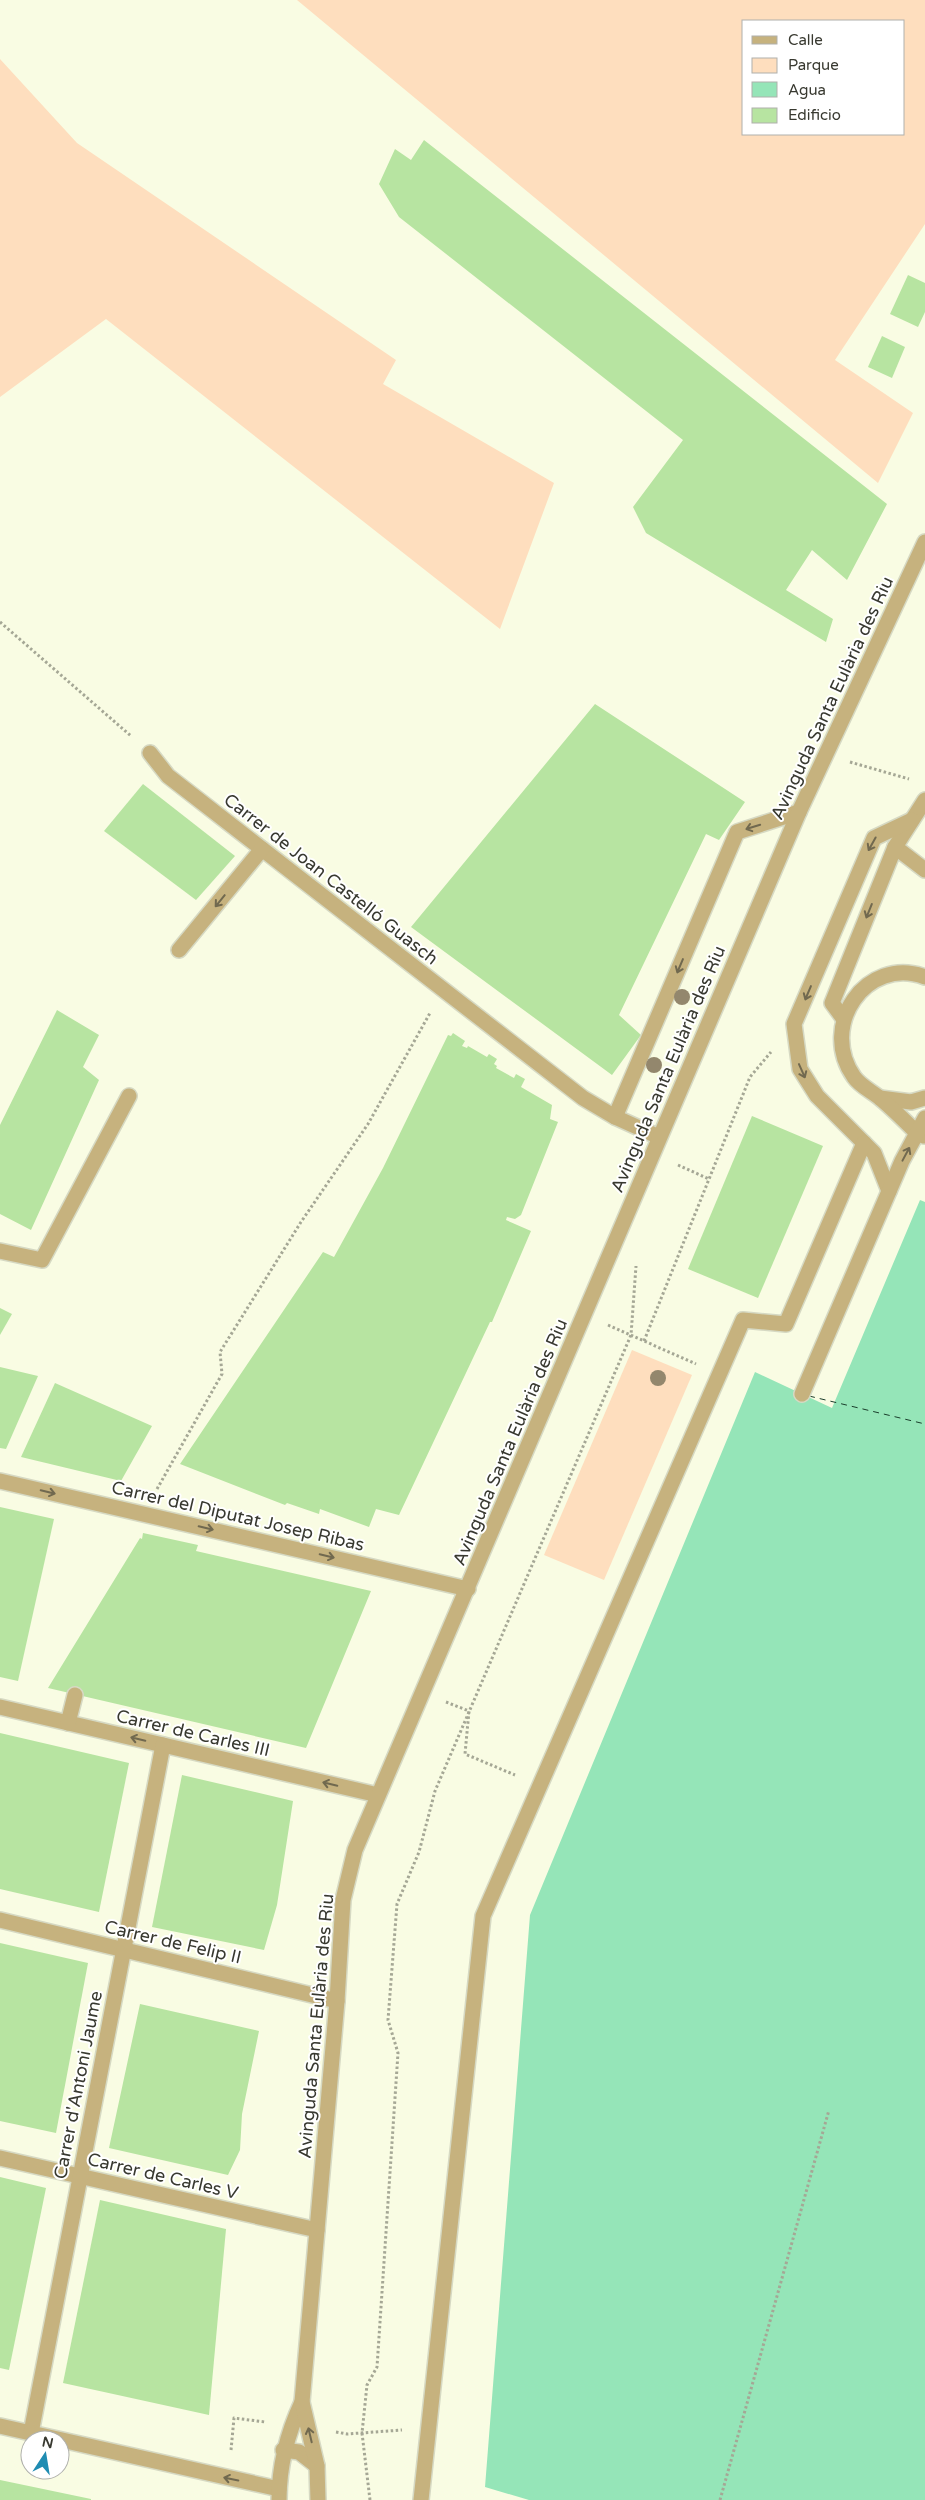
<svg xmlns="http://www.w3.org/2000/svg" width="925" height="2500" font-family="'Varela Round',sans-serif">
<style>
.green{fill:#fedebe;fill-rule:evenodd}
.water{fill:#95e5b8}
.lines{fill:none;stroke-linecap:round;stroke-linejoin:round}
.ferry{stroke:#1a3d2b;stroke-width:1;stroke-dasharray:6 5;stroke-linecap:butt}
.building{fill:#b7e4a1}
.minor-casing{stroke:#d6d9c3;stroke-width:18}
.path{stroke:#a5a795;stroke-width:3;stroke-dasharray:2.5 2.5;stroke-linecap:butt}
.minor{stroke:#c6b27e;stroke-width:15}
.tree{fill:#93876d}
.oneway{stroke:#71694f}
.labels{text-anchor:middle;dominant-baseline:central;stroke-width:4;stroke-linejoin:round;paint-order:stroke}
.street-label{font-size:18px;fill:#383930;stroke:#fff}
</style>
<rect width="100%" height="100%" fill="#f9fce3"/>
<g class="green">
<path d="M297,0H925V224L835,360L913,413L878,483ZM904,21V134H744V21Z"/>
<polygon points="0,59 77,143 396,360 383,384 554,483 500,629 106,319 0,397"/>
<polygon points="632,1350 692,1375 604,1580 544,1555"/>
</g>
<polygon class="water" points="920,1200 925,1202 925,2500 529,2500 485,2487 530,1915 755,1372 832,1408"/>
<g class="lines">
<polyline class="ferry" points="809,1396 925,1424"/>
</g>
<g class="building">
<polygon points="424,140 887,504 847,580 812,550 786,590 833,619 826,642 646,533 633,507 683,440 399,217 379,184 395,149 411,160"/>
<polygon points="908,275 925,283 925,312 918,327 890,314"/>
<polygon points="882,336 905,347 892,378 868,367"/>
<polygon points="595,704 745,802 719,840 706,834 619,1015 641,1035 612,1075 411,927"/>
<polygon points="143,784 235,856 196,900 104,831"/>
<polygon points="57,1010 99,1035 83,1067 99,1080 31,1230 0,1214 0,1125"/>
<polygon points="453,1033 465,1041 462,1046 467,1048 468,1046 487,1057 489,1054 497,1059 494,1064 497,1066 496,1068 514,1078 516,1074 525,1079 521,1087 552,1105 550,1119 558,1122 521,1215 515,1219 507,1217 506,1220 531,1231 492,1322 490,1322 399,1515 376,1509 369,1527 320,1509 319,1514 287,1503 285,1505 180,1464 323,1252 334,1257 383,1168 448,1035 451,1036"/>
<polygon points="752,1116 823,1146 758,1298 688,1269"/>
<polygon points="0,1308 12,1314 0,1335"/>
<polygon points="0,1367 38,1376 6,1449 0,1448"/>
<polygon points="55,1383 152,1426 121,1481 21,1457"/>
<polygon points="0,1507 54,1519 18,1681 0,1677"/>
<polygon points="143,1533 198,1545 196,1551 371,1591 306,1748 48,1688 140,1538 142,1539"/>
<polygon points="0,1733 129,1763 99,1912 0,1889"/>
<polygon points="182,1775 293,1801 277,1905 264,1950 152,1927"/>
<polygon points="0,1943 88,1963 56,2133 0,2121"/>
<polygon points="140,2004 259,2031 242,2114 240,2150 228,2175 109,2148"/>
<polygon points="0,2177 46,2188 9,2370 0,2368"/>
<polygon points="100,2200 226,2229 209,2415 63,2383"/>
<polygon points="0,2480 91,2499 91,2500 0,2500"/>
</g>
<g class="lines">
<defs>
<g id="minor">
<polyline points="150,753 168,776 583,1098 615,1117 659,1137"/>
<polyline points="895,847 925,870"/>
<polyline points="179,950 262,849"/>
<polyline points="843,1018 832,1003 895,847 925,800"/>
<polyline points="880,1098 911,1102 925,1098"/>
<polyline points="615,1117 737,832 799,812"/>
<path d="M924,1136L917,1133C905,1121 893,1109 881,1099C873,1092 860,1086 854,1077C818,1026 866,955 925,977"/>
<polyline points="889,1191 874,1153 817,1096 800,1069 794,1024 874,838 912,820"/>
<polyline points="0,1251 42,1260 129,1096"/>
<polyline points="802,1394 902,1161 925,1118"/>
<polyline points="0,1481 468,1589"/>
<polyline points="0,1707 378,1795"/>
<polyline points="68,1723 75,1695"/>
<polyline points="0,1920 337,2001"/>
<polyline points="0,2158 317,2230"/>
<polyline points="0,2426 279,2489"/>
<polyline points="31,2433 163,1745"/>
<polyline points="283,2450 299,2452 317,2466"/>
<path d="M279,2500C279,2464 287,2434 302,2402"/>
<polyline points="318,2500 317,2466 302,2402 337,2001 343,1900 355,1850 799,812 925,542"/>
<polyline points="421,2500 483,1916 743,1320 786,1324 864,1143"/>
</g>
</defs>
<use href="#minor" class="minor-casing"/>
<g class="path">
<polyline points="0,622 131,736"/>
<polyline points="850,762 909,779"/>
<polyline points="678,1165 709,1179"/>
<polyline points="608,1325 696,1364"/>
<polyline points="644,1341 750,1077 771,1052"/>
<polyline points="157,1489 222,1374 220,1352 301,1222 368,1124 430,1013"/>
<polyline points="446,1702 469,1711 465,1754 515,1775"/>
<polyline points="336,2432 347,2434 402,2430"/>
<polyline points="231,2450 234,2418 265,2422"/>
<polyline points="370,2500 362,2433 367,2385 377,2367 398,2053 388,2020 397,1904 419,1852 435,1791 631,1335 636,1266"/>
<polyline points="720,2500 829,2110"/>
</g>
<use href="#minor" class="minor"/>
</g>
<g class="tree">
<circle cx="682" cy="997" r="8"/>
<circle cx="654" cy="1065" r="8"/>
<circle cx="658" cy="1378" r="8"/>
</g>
<defs><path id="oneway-shaft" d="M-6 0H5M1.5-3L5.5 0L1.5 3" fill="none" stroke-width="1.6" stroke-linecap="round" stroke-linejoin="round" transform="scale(1.25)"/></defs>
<g class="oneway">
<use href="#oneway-shaft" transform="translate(753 827) rotate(163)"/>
<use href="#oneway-shaft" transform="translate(872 844) rotate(119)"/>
<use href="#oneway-shaft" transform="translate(220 901) rotate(129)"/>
<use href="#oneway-shaft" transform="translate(869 911) rotate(112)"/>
<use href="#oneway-shaft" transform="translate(680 966) rotate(113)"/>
<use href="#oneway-shaft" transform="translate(808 993) rotate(113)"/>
<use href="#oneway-shaft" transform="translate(802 1071) rotate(66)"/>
<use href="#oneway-shaft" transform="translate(906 1154) rotate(-62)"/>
<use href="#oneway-shaft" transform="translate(48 1492) rotate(13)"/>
<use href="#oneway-shaft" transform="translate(206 1528) rotate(13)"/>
<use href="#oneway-shaft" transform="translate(327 1556) rotate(13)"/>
<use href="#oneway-shaft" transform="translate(138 1739) rotate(-167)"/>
<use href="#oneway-shaft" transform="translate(330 1784) rotate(-167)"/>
<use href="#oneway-shaft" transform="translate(310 2435) rotate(-103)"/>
<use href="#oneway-shaft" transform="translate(231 2479) rotate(-168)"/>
</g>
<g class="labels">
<g class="street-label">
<text transform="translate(832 698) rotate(-65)">Avinguda Santa Eulària des Riu</text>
<text transform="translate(331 879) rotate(38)">Carrer de Joan Castelló Guasch</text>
<text transform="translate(668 1069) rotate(-67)">Avinguda Santa Eulària des Riu</text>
<text transform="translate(510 1442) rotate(-67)">Avinguda Santa Eulària des Riu</text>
<text transform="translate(238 1516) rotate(13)">Carrer del Diputat Josep Ribas</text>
<text transform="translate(193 1733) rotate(13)">Carrer de Carles III</text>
<text transform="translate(173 1942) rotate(13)">Carrer de Felip II</text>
<text transform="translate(316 2026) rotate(-85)">Avinguda Santa Eulària des Riu</text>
<text transform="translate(78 2085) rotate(-79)">Carrer d'Antoni Jaume</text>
<text transform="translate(163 2176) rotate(13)">Carrer de Carles V</text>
</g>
</g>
<rect x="742" y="20" width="162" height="115" fill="#ffffff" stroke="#afb0ac"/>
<rect x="752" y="36" width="25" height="8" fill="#c6b27e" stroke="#afb0ac"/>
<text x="788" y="45" font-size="15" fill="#383930">Calle</text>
<rect x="752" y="58" width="25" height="15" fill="#fedebe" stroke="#afb0ac"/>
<text x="788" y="70" font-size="15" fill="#383930">Parque</text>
<rect x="752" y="82" width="25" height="15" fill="#95e5b8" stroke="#afb0ac"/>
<text x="788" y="95" font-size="15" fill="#383930">Agua</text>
<rect x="752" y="108" width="25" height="15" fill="#b7e4a1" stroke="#afb0ac"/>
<text x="788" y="120" font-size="15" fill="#383930">Edificio</text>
<g transform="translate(45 2455) rotate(12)"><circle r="24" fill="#ffffff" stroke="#afb0ac"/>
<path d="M0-4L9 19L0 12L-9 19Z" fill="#1f8cb2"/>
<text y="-8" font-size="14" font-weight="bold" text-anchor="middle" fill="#383930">N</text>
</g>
</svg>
